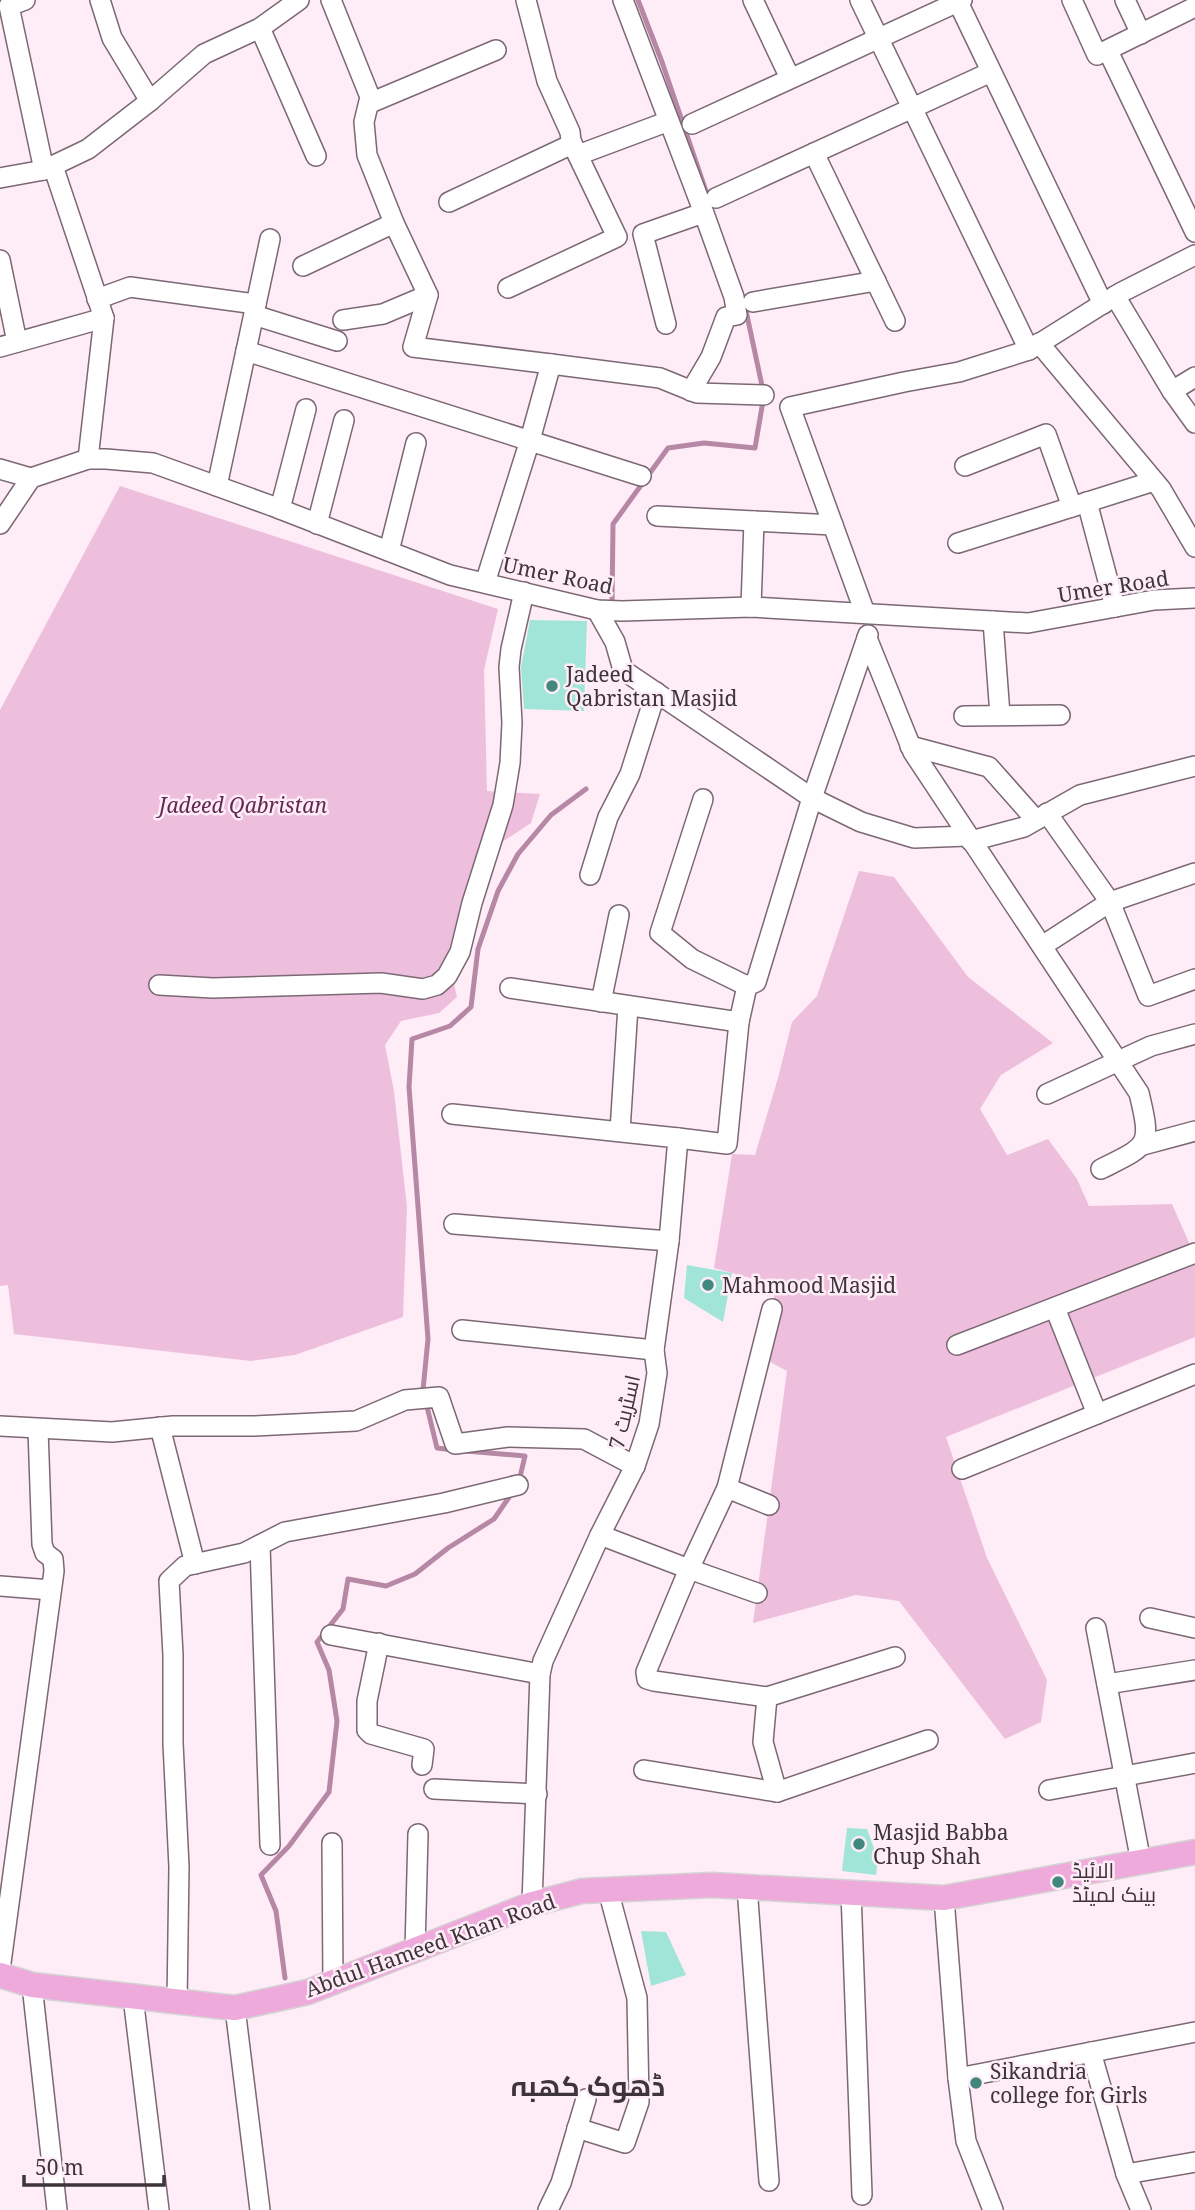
<svg xmlns="http://www.w3.org/2000/svg" width="1195" height="2210" font-family="'Noto Serif',Cairo,serif">
<style>
.green{fill:#eebfdd}
.lines{fill:none;stroke-linecap:round;stroke-linejoin:round}
.stream{stroke:#b788a6;stroke-width:5}
.building{fill:#a1e5d9}
.minor-casing{stroke:#7b6874;stroke-width:22}
.major-casing{stroke:#d4d3d4;stroke-width:27}
.minor{stroke:#fff;stroke-width:19}
.major{stroke:#eeaada;stroke-width:24}
.poi-dot{fill:#42877d;stroke:#feecf7;stroke-width:2.5}
.labels{text-anchor:middle;dominant-baseline:central;stroke-width:5;stroke-linejoin:round;paint-order:stroke}
.street-label{font-size:21px;fill:#3d353a;stroke:#feecf7}
.poi-label{font-size:21px;fill:#3d353a;stroke:#feecf7;text-anchor:start}
.park-label{font-size:21px;font-style:italic;fill:#642953;stroke:#feecf7}
.district-label{font-size:28px;font-weight:bold;fill:#3d353a;stroke:#feecf7}
</style>
<rect width="100%" height="100%" fill="#feecf7"/>
<g class="green">
<polygon points="120,486 498,609 484,670 487,791 540,794 531,823 493,848 450,966 457,997 439,1013 401,1021 385,1045 394,1091 407,1207 403,1317 295,1355 251,1361 14,1334 8,1285 0,1286 0,710"/>
<polygon points="859,871 894,877 968,977 1053,1043 1001,1075 980,1109 1007,1155 1048,1139 1077,1179 1089,1206 1172,1204 1195,1256 1195,1337 946,1437 987,1558 1047,1680 1041,1722 1005,1739 899,1601 856,1595 753,1623 787,1371 763,1358 776,1285 714,1268 732,1154 755,1155 778,1078 792,1022 817,996"/>
</g>
<g class="lines">
<g class="stream">
<polyline points="638,0 662,62 708,197"/>
<polyline points="612,605 613,524 668,448 704,443 755,448 764,395 745,306"/>
<polyline points="453,1450 437,1448 423,1390 428,1339 409,1087 412,1039 450,1026 471,1007 478,949 498,891 518,854 551,815 586,789"/>
<polyline points="466,1451 525,1456 519,1481"/>
<polyline points="285,1978 276,1911 261,1875 289,1846 329,1792 337,1721 329,1670 317,1642 343,1609 348,1579 386,1586 415,1574 448,1548 494,1519 512,1493"/>
</g>
</g>
<g class="building">
<polygon points="530,620 587,621 584,711 524,709 521,667"/>
<polygon points="687,1265 732,1273 723,1322 684,1298"/>
<polygon points="847,1828 867,1829 878,1859 876,1875 842,1871"/>
<polygon points="641,1931 666,1932 686,1975 651,1986"/>
</g>
<g class="lines">
<defs>
<g id="minor">
<polyline points="25,0 9,6 44,170"/>
<polyline points="100,0 112,38 150,101"/>
<polyline points="623,0 701,205 734,297 737,315 726,317 711,357 691,391"/>
<polyline points="753,0 790,78"/>
<polyline points="860,0 1029,350"/>
<polyline points="957,0 1103,304"/>
<polyline points="1072,0 1097,55 1195,7"/>
<polyline points="1125,0 1141,34"/>
<polyline points="260,28 316,156"/>
<polyline points="1112,49 1108,51 1195,232"/>
<polyline points="370,103 496,50"/>
<polyline points="692,124 962,0"/>
<polyline points="814,153 895,321"/>
<polyline points="578,155 669,121"/>
<polyline points="53,166 104,318 88,459"/>
<polyline points="0,178 44,170 88,149 150,101 204,54 260,28 299,0"/>
<polyline points="716,198 991,72"/>
<polyline points="449,202 568,146 571,141 570,132 547,81 526,0"/>
<polyline points="394,223 428,295 413,347 551,364"/>
<polyline points="0,260 17,342"/>
<polyline points="303,266 394,223 367,155 364,122 370,97 331,0"/>
<polyline points="508,288 617,237 571,141"/>
<polyline points="1115,296 1172,391 1195,423"/>
<polyline points="97,299 130,287 256,304"/>
<polyline points="753,302 876,281"/>
<polyline points="254,315 337,341"/>
<polyline points="343,320 383,314 428,295"/>
<polyline points="666,324 643,234 703,213"/>
<polyline points="1039,343 1161,489 1195,547"/>
<polyline points="0,347 104,318"/>
<polyline points="246,351 641,476"/>
<polyline points="1172,391 1195,377"/>
<polyline points="965,466 1046,434 1072,507"/>
<polyline points="0,469 31,478"/>
<polyline points="217,486 270,239"/>
<polyline points="1087,502 1115,607"/>
<polyline points="280,509 306,409"/>
<polyline points="657,516 833,525"/>
<polyline points="0,524 31,478 88,459 106,459 153,463 272,506 450,575 597,610 622,611 751,607 1028,623 1154,600 1195,598"/>
<polyline points="317,524 344,420"/>
<polyline points="958,543 1154,481"/>
<polyline points="389,551 416,443"/>
<polyline points="485,583 530,440 551,364 660,378 697,393 764,395"/>
<polyline points="751,607 754,521"/>
<polyline points="597,610 615,642 623,670 812,798 861,822 914,838 967,836"/>
<polyline points="865,613 790,407 904,382 959,372 1029,350 1120,293 1195,255"/>
<polyline points="993,621 1000,715"/>
<path d="M867,638L913,752L1139,1093C1152,1147 1149,1145 1101,1169"/>
<polyline points="964,716 1060,715"/>
<polyline points="910,746 989,767 1036,820"/>
<polyline points="703,799 660,933 692,959 747,986"/>
<polyline points="1047,813 1110,902 1148,996 1195,979"/>
<polyline points="971,841 1024,827 1080,795 1195,766"/>
<polyline points="590,875 608,817 630,774 656,692"/>
<polyline points="1042,946 1110,902 1195,873"/>
<polyline points="159,985 213,988 381,983 423,989 437,985 447,976 460,952 472,903 503,805 510,763 512,723 509,667 511,649 524,592"/>
<polyline points="510,988 739,1022"/>
<polyline points="601,1002 619,915"/>
<polyline points="1047,1094 1151,1046 1195,1034"/>
<polyline points="452,1114 678,1138 669,1241 654,1350 657,1373 649,1424 635,1466 600,1535 543,1661 540,1674 532,1904"/>
<polyline points="620,1131 628,1006"/>
<polyline points="678,1138 727,1144 739,1022 747,986 756,982 812,798 868,635"/>
<polyline points="1143,1145 1195,1131"/>
<polyline points="454,1224 669,1241"/>
<polyline points="1055,1308 1097,1414"/>
<polyline points="462,1330 654,1350"/>
<polyline points="957,1345 1195,1253"/>
<polyline points="0,1426 112,1432 173,1426 254,1426 356,1421 405,1400 439,1397 455,1444 508,1437 584,1439 635,1466"/>
<polyline points="160,1427 195,1564"/>
<polyline points="962,1469 1195,1374"/>
<polyline points="727,1488 769,1505"/>
<polyline points="600,1535 689,1569 727,1488 772,1309"/>
<polyline points="260,1545 270,1845"/>
<polyline points="0,1586 51,1590"/>
<polyline points="1150,1618 1195,1628"/>
<polyline points="1096,1628 1141,1862"/>
<polyline points="331,1635 540,1674"/>
<polyline points="379,1643 367,1701 367,1730 371,1734 424,1749 422,1765"/>
<polyline points="1107,1684 1195,1670"/>
<polyline points="767,1697 895,1657"/>
<polyline points="644,1770 777,1792 763,1742 767,1697 654,1681 647,1679 646,1672 689,1569 757,1593"/>
<polyline points="434,1789 537,1794"/>
<polyline points="1049,1790 1195,1763"/>
<polyline points="777,1792 928,1740"/>
<polyline points="332,1843 333,1983"/>
<polyline points="747,1887 769,2181"/>
<polyline points="851,1892 862,2195"/>
<polyline points="944,1898 958,2078 966,2141 993,2210"/>
<polyline points="415,1950 418,1834"/>
<polyline points="0,1970 54,1571 53,1559 45,1553 42,1544 38,1429"/>
<polyline points="32,1985 57,2210"/>
<polyline points="133,1997 159,2210"/>
<polyline points="177,2003 179,1867 173,1743 173,1655 169,1581 185,1566 244,1553 285,1532 444,1503 518,1485"/>
<polyline points="235,2008 260,2210"/>
<polyline points="1091,2052 1126,2174 1195,2162"/>
<polyline points="958,2078 1195,2032"/>
<polyline points="577,2128 625,2143 639,2102 637,1998 608,1890"/>
<polyline points="1126,2174 1141,2210"/>
<polyline points="548,2210 561,2183 586,2099"/>
</g>
<polyline id="major" points="0,1975 32,1985 235,2008 308,1992 532,1904 582,1891 712,1885 944,1898 1195,1852"/>
</defs>
<use href="#minor" class="minor-casing"/>
<use href="#major" class="major-casing"/>
<use href="#minor" class="minor"/>
<use href="#major" class="major"/>
</g>
<g class="poi-dot">
<circle cx="552" cy="686" r="7"/>
<circle cx="708" cy="1285" r="7"/>
<circle cx="859" cy="1844" r="7"/>
<circle cx="1058" cy="1882" r="7"/>
<circle cx="976" cy="2083" r="7"/>
</g>
<g class="labels">
<g class="street-label">
<text transform="translate(558 575) rotate(12)">Umer Road</text>
<text transform="translate(1113 586) rotate(-9)">Umer Road</text>
<text transform="translate(624 1412) rotate(-77)">اسٹریٹ 7</text>
<text transform="translate(430 1945) rotate(-20)">Abdul Hameed Khan Road</text>
</g>
<g class="poi-label">
<text x="566" y="674">Jadeed<tspan x="566" dy="24">Qabristan Masjid</tspan></text>
<text x="722" y="1285">Mahmood Masjid</text>
<text x="873" y="1832">Masjid Babba<tspan x="873" dy="24">Chup Shah</tspan></text>
<text x="1072" y="1870">الائیڈ<tspan x="1072" dy="24">بینک لمیٹڈ</tspan></text>
<text x="990" y="2071">Sikandria<tspan x="990" dy="24">college for Girls</tspan></text>
</g>
<g class="park-label">
<text x="243" y="805">Jadeed Qabristan</text>
</g>
<g class="district-label">
<text x="588" y="2085">ڈھوک کھبہ</text>
</g>
</g>
<path d="M24 2175v10h140v-10" fill="none" stroke="#3d353a" stroke-width="3.5"/>
<text x="35" y="2175" font-size="21" fill="#3d353a" stroke="#feecf7" stroke-width="5" paint-order="stroke">50 m</text>
</svg>
